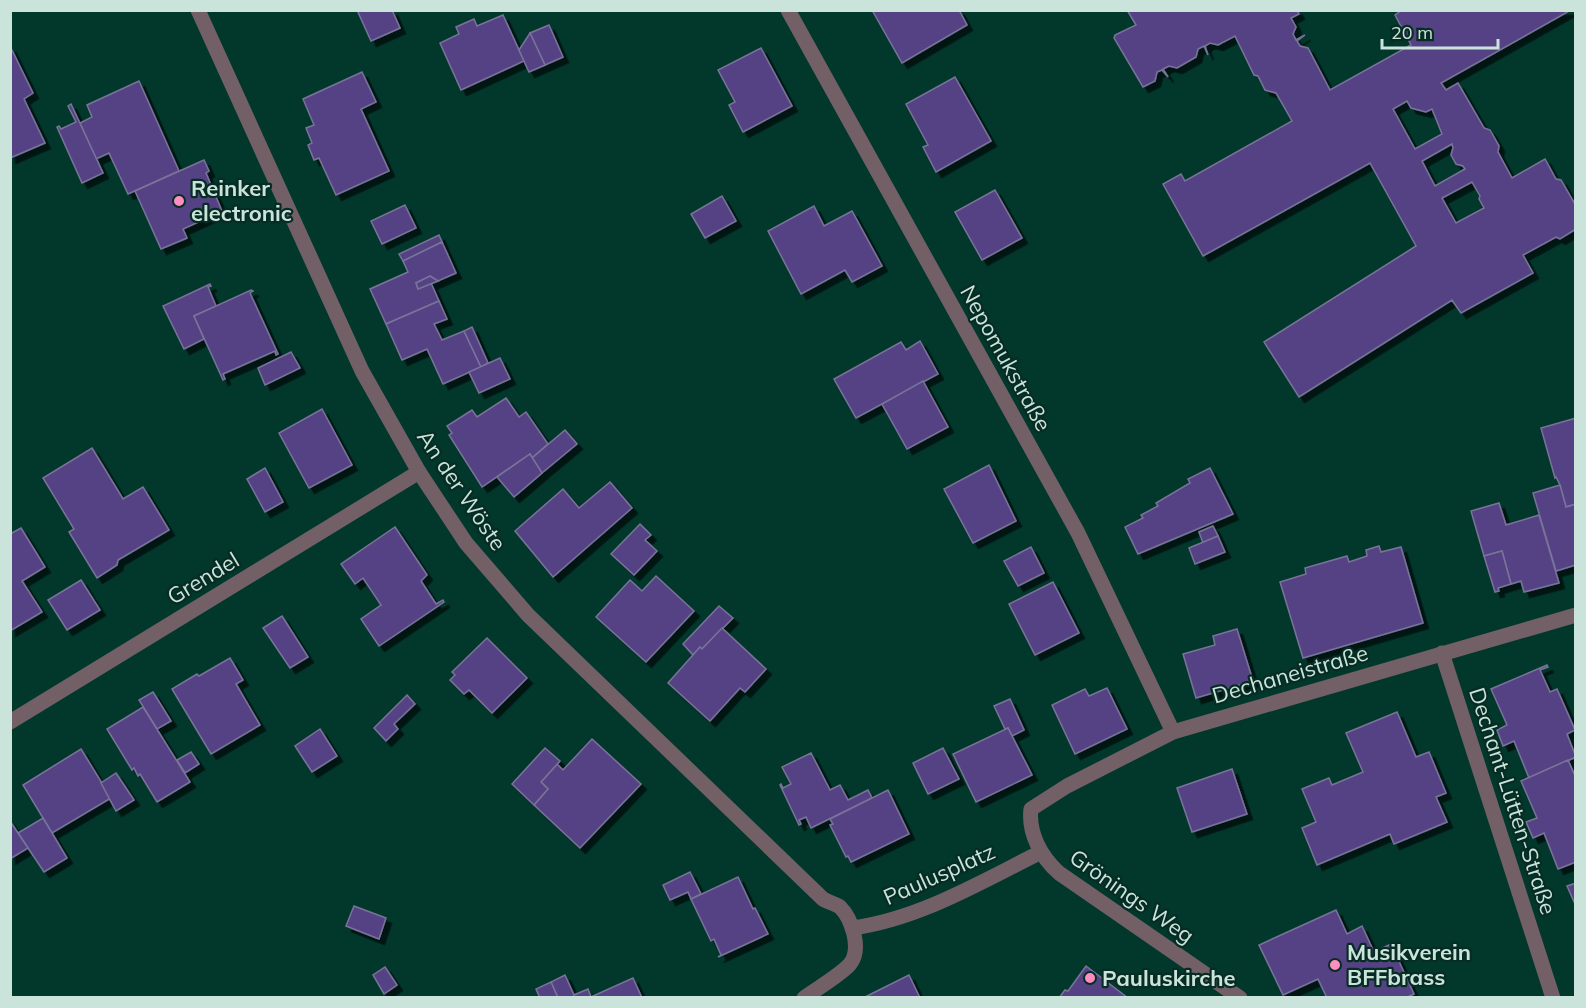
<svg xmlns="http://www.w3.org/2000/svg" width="1586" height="1008" font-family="Mulish,sans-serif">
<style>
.building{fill:#544384;stroke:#7a7399;stroke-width:1.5;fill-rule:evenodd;filter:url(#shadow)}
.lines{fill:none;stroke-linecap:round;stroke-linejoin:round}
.minor{stroke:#736067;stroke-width:15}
.poi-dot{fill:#fd8ebf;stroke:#062c23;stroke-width:2}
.labels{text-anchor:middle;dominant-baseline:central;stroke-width:4.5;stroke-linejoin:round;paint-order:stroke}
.poi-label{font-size:22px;font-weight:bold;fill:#cbe4db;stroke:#062c23;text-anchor:start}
.street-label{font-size:22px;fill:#cbe4db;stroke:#062c23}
</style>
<defs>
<filter id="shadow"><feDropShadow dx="5.5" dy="5.5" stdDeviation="0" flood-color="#0009"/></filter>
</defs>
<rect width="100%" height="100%" fill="#02382c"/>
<g class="building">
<polygon points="357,10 392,10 400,28 371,41"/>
<polygon points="872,10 959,10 967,25 902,63"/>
<path d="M1127,10H1297L1299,14L1291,18L1296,27L1293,34L1296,40L1305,35L1297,41L1300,46L1308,48L1330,90L1411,45L1395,15L1402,10H1571L1441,83L1446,90L1458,83L1484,128L1490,130L1499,146L1498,152L1512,178L1545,159L1556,179L1561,180L1576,206V229L1560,239L1556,237L1523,255L1533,273L1461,313L1452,300L1299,397L1264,342L1416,246L1370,163L1203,256L1163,184L1181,174L1185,181L1292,121L1276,93L1265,90L1258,76L1254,75L1235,36L1218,45L1210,43L1205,46L1208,55L1204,46L1198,49L1196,57L1177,68L1169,66L1163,69L1168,77L1162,70L1157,72L1155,81L1143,87L1114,38L1115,35L1136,25ZM1407,101L1411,108L1426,112L1432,109L1442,134L1415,149L1393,109ZM1452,144L1453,148L1451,155L1456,164L1463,166L1465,169L1435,186L1422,161ZM1472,182L1480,196L1479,199L1484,208L1456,223L1442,198Z"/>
<polygon points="503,15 524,61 461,90 440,43 459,34 456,27 474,19 477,26"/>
<polygon points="549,25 563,57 545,65 530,33"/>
<polygon points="530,33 545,65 529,72 519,50"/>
<polygon points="10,46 33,93 24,99 45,143 10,158"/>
<polygon points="761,48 792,106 743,132 729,105 735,102 718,70"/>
<polygon points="362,72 376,102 361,109 389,171 336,195 319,158 314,160 308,145 312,143 306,128 314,125 303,99"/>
<polygon points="955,77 991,141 936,172 923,147 928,145 906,104"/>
<polygon points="139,81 179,171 128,194 109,153 96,159 80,123 92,117 87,105"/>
<polygon points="71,104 103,173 82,183 57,127 59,126 61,129 76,122 68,106"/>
<polygon points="204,160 209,171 206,173 222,211 183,229 187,238 161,249 135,191"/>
<polygon points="995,190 1022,238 982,260 955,212"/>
<polygon points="722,196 736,221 705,238 691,214"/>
<polygon points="405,205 416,228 382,244 371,221"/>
<polygon points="814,206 824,226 852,211 882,266 852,282 845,270 801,294 768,231"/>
<polygon points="439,235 442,242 403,261 399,254"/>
<polygon points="442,242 456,273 438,281 430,276 416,283 418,289 431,283 439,301 386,324 370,289 408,272 403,261"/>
<polygon points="430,276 438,281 418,289 416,283"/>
<polygon points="210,284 211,286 208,287 216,306 194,316 204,339 184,349 163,306"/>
<polygon points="251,290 253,291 250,293 278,354 276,355 275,351 223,374 225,379 223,380 194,316"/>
<polygon points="439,301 447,319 434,324 442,340 464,331 481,367 443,384 427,349 402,360 386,324"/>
<polygon points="472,327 488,363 481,367 464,331"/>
<polygon points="920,341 938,374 856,418 834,379 901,342 906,350"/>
<polygon points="291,352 300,368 265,385 258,368"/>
<polygon points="500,358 510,379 479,393 469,372"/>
<polygon points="923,381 948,427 907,449 882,404"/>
<polygon points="506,398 519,417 526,412 548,444 532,458 530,454 482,487 449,435 452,433 447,426 472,410 477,417"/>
<polygon points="322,409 352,465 309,488 279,433"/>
<polygon points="1576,418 1576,504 1566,507 1560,485 1556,477 1555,478 1541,428"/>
<polygon points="565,430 577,444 542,473 532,458"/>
<polygon points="92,448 123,499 143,487 169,530 118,560 117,565 97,578 69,532 74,529 43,478"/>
<polygon points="530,454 542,473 514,497 497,477"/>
<polygon points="989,465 1016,521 973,543 944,489"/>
<polygon points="265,468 283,502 265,512 247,479"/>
<polygon points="1210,468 1233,514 1138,554 1125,527 1143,518 1141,515 1158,506 1156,503 1190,483 1188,479"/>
<polygon points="610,482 632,508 553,577 515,531 563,489 579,508"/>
<polygon points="1560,485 1566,507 1576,504 1576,565 1556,571 1533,493"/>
<polygon points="1499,503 1506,525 1539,515 1559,583 1524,592 1521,581 1511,584 1502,551 1484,556 1471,511"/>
<polygon points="640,524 651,535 645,540 657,551 634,575 611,554"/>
<polygon points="1213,526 1218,536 1203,543 1199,532"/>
<polygon points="395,527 427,575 421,581 436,604 443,600 444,602 379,646 361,619 381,605 363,578 355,584 341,564"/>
<polygon points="21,528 45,567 22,581 42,612 10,631 10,534"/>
<polygon points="1218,536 1225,552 1195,564 1189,548"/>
<polygon points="1379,546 1381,552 1401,547 1423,623 1303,658 1280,582 1306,574 1305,568 1347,556 1349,562 1367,556 1366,550"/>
<polygon points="1031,547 1044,573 1018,586 1004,561"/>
<polygon points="1502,551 1511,584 1498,588 1499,591 1495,592 1484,556"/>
<polygon points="656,576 694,611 646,662 596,617 630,580 642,591"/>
<polygon points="81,580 100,610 67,630 48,600"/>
<polygon points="1053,582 1079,633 1035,655 1009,604"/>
<polygon points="719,606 733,618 702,649 700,647 693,655 683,644"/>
<polygon points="282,616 308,657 290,668 263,628"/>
<polygon points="722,628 766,669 745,692 740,688 710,721 668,683 700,647 702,649"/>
<polygon points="1237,629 1253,681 1196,698 1183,654 1215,645 1213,636"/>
<polygon points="487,638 527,678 492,713 469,690 464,694 450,680 455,675 452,672"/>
<polygon points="230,658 243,680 236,684 260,725 211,754 172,689 197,674 199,676"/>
<polygon points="1547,665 1548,667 1540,670 1550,692 1557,689 1575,730 1567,734 1576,757 1529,778 1514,741 1503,746 1497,730 1507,725 1491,689"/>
<polygon points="1107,688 1127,729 1075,754 1052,705 1085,689 1089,696"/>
<polygon points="153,692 171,721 157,729 139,700"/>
<polygon points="407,695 415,704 394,724 398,729 386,741 374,728"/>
<polygon points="1010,699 1024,730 1012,736 1008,728 1005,729 994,706"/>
<polygon points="143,707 190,782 157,802 140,774 138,776 134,768 132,770 107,729"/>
<polygon points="1397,712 1416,757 1429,752 1446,793 1436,797 1447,822 1394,844 1390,834 1317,865 1302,828 1316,822 1302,789 1329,778 1332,785 1363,772 1346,733"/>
<polygon points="1008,728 1032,775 976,802 953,754"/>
<polygon points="320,729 337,756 312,772 295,746"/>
<polygon points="592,739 641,784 580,848 534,805 548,789 541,782 557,764 563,770"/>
<polygon points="545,748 560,761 541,782 548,789 534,805 512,784"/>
<polygon points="943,748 959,779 928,794 913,763"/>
<polygon points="81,749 111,798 52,833 23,785"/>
<polygon points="191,752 199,764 185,773 177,760"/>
<polygon points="811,753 830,790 840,785 848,800 868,790 872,798 811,828 806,817 799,820 801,824 799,825 780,785 781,784 783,788 791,784 782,767"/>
<polygon points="1568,760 1576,778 1576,862 1558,869 1544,833 1533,838 1526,822 1537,818 1521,781"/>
<polygon points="1232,769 1247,814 1192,832 1177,788"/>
<polygon points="116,773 134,800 116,811 101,783"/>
<polygon points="888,790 909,834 851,862 848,856 846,857 830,825 833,824 830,819"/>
<polygon points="43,818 67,858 44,872 18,833"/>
<polygon points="10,821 28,848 10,859"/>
<polygon points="690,872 701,894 691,899 688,892 670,900 663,885"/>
<polygon points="738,877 753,909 755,908 768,934 718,957 721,955 714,939 711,941 691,899"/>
<polygon points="1576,883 1576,904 1575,904 1567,886"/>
<polygon points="354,906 386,918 379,939 346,926"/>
<polygon points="1336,910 1347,934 1362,926 1374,952 1391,944 1414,994 1405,998 1327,998 1318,979 1283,995 1259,945"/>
<polygon points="1086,966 1128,998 1059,998 1065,990 1068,991"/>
<polygon points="385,967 397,985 384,994 373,975"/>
<polygon points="565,975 574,995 575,998 558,998 551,982"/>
<polygon points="909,975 920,998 863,998"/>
<polygon points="633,978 642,998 575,998 574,995 588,989 591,997"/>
<polygon points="551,982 558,998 540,998 536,989"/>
</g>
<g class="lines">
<g class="minor">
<path d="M198,10L362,371L419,472L466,543L528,615L823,899C828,902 836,904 840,907C852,919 862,949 850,964C843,973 815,990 804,998"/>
<polyline points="788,10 1078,533 1173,732"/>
<polyline points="1442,653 1553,998"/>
<polyline points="10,722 419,472"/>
<path d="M852,928C919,919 981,882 1041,852"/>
<path d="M1240,998L1059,873C1041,857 1028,833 1031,809L1067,786L1173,732L1576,615"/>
</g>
</g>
<g class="poi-dot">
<circle cx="179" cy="201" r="6"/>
<circle cx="1335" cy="965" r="6"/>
<circle cx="1090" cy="978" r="6"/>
</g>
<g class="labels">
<g class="poi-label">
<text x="191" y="188">Reinker<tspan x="191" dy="25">electronic</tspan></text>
<text x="1347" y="952">Musikverein<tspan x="1347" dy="25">BFFbrass</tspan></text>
<text x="1102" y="978">Pauluskirche</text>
</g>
<g class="street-label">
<text transform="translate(1006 358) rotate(61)">Nepomukstraße</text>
<text transform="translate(462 490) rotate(56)">An der Wöste</text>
<text transform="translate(203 578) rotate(-31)">Grendel</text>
<text transform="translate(1290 674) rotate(-16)">Dechaneistraße</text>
<text transform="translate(1513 801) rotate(72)">Dechant-Lütten-Straße</text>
<text transform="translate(939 874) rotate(-24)">Paulusplatz</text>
<text transform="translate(1132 896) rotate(35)">Grönings Weg</text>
</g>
</g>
<rect width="1586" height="1008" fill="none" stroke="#cbe4db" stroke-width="24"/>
<path d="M1382 39v9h116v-9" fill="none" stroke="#cbe4db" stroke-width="3"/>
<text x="1391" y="39" font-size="18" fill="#cbe4db" stroke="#062c23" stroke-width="4.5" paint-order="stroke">20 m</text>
</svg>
